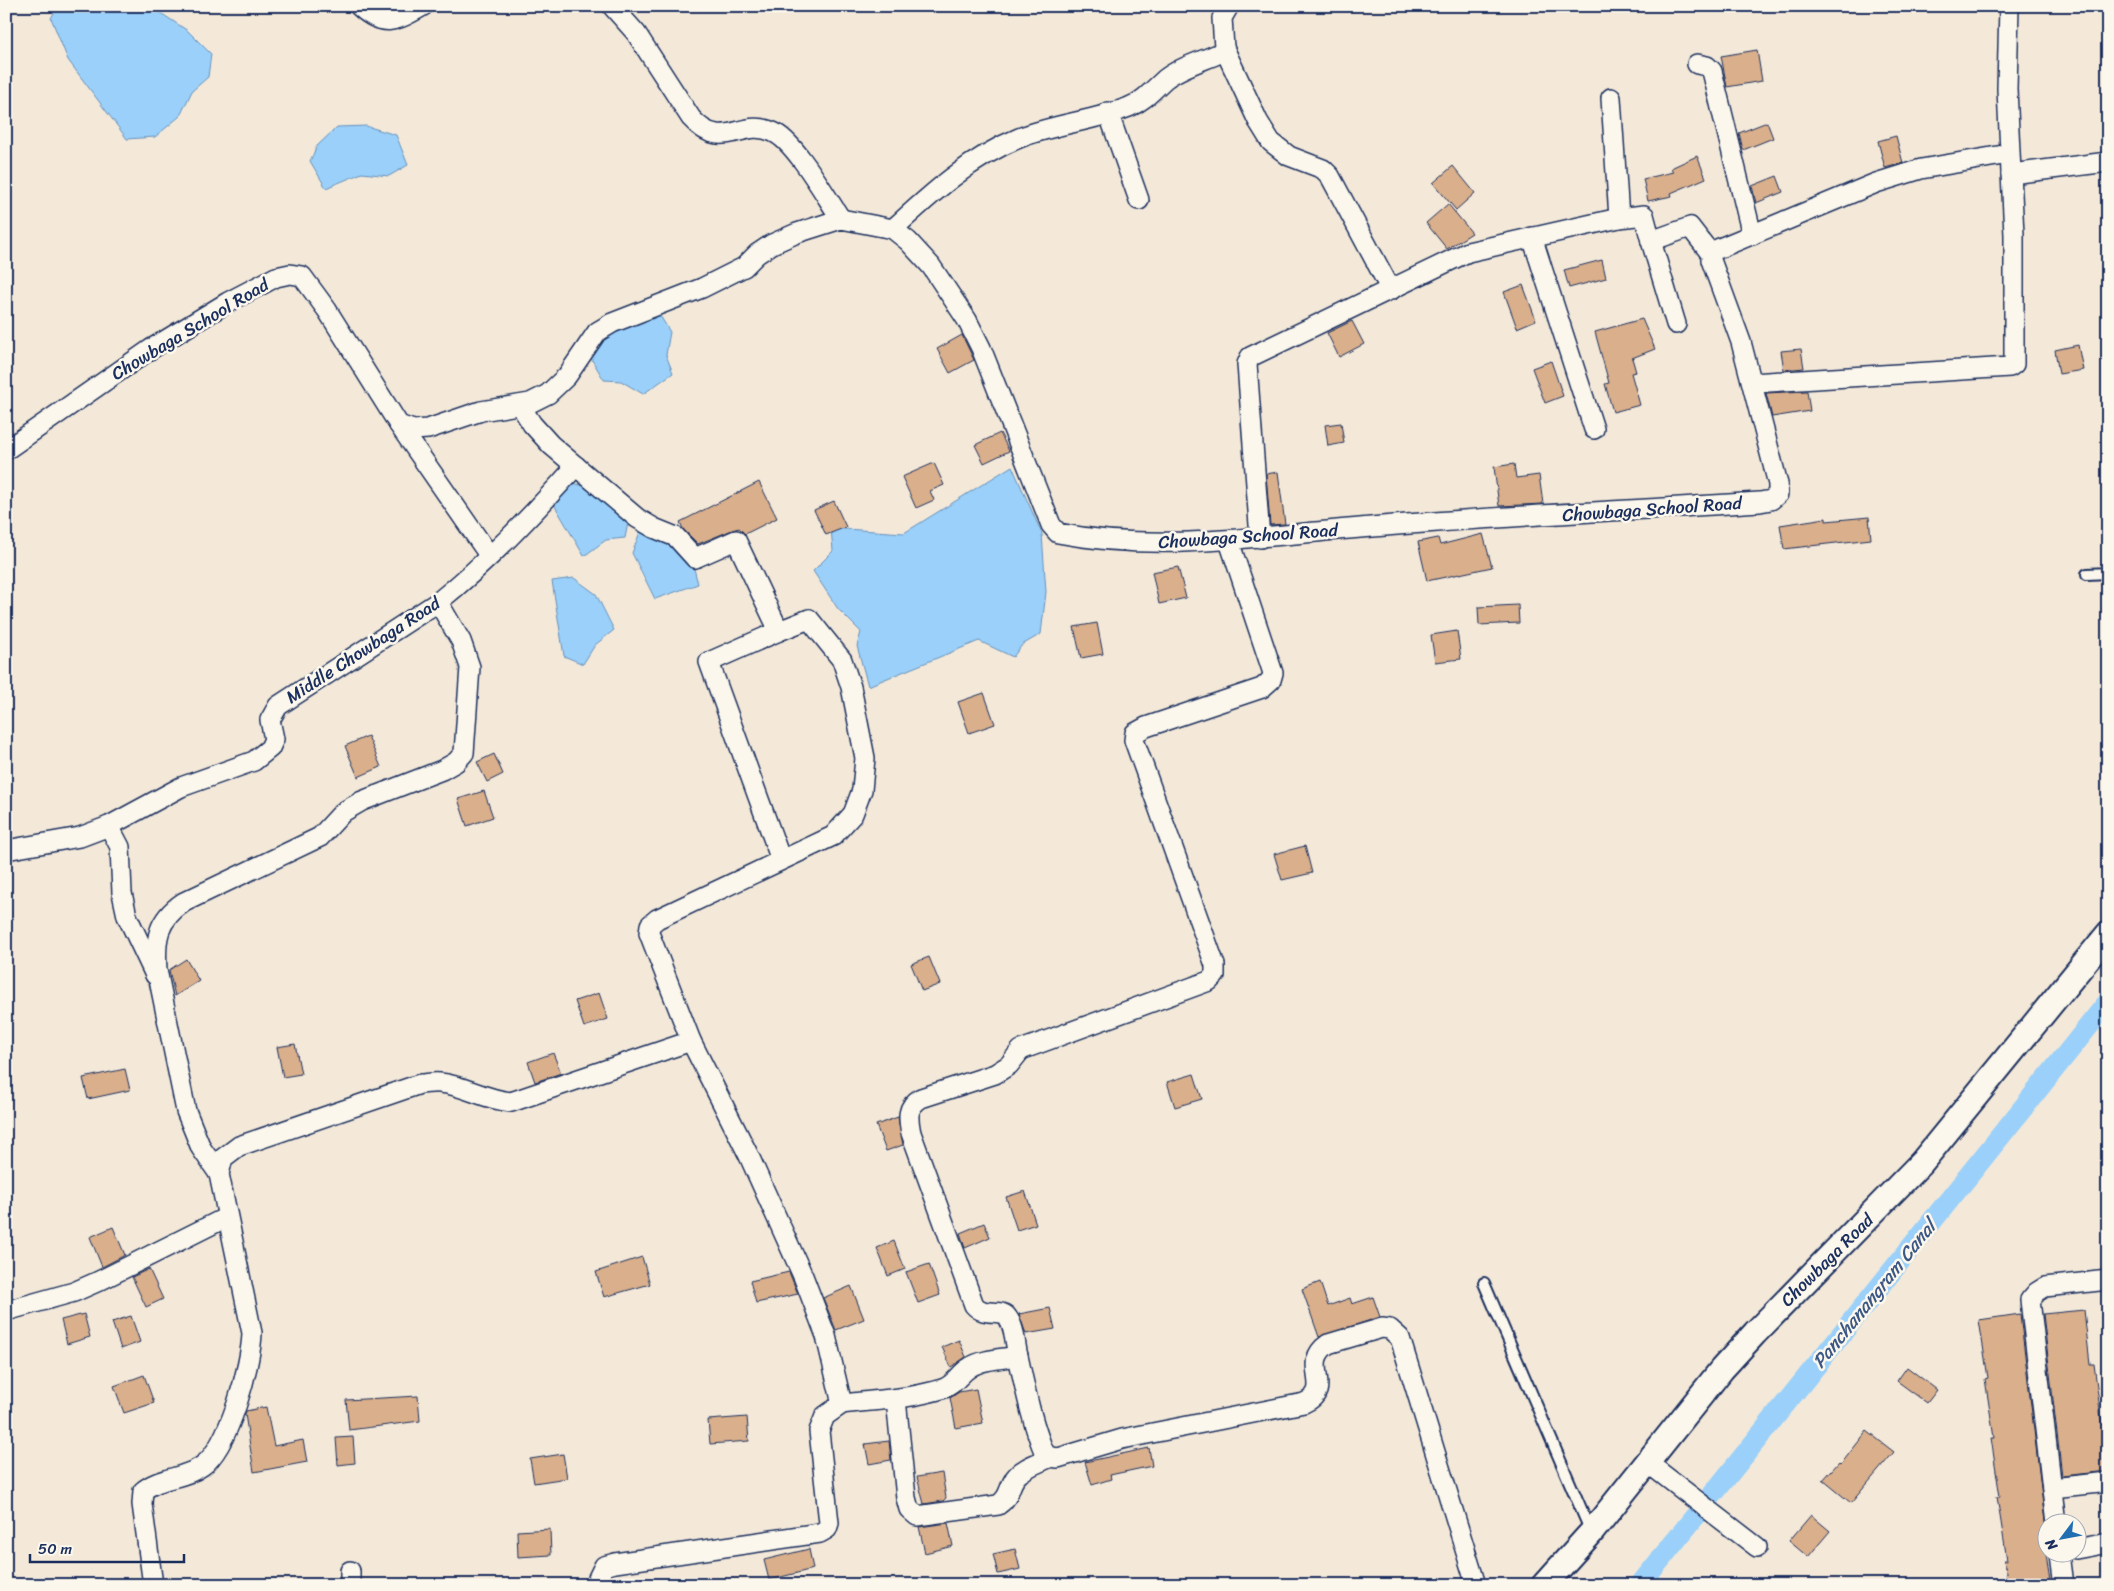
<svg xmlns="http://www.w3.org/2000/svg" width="2114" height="1591" font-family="Sriracha,sans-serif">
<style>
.water{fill:#9ad0f9;stroke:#6790bb}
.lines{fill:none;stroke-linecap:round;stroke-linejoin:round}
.canal{stroke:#9ad0f9;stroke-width:21}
.building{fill:#daaf8b;stroke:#1b2f5e}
.service-casing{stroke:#1b2f5e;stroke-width:14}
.minor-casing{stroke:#1b2f5e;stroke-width:22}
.tertiary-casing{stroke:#1b2f5e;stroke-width:28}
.service{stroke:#fbf7ec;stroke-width:10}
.minor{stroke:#fbf7ec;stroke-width:19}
.tertiary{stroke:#fbf7ec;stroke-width:24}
.labels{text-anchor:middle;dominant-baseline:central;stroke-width:5;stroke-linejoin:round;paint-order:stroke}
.street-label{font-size:18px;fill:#1b2f5e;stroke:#fbf7ec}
.water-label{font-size:19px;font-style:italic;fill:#3b5785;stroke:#fbf7ec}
</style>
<rect width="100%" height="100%" fill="#f4e9d9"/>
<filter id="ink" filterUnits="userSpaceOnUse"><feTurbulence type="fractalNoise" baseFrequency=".02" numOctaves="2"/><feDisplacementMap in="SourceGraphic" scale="10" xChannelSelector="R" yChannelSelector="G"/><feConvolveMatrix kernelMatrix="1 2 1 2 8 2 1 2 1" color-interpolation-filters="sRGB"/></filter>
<g filter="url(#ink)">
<g class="water">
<polygon points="58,6 150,6 188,31 211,54 208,77 192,91 180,116 155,137 127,139 68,60 51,18"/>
<polygon points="366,126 396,135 408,165 389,176 362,173 326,188 310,161 317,146 337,127"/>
<polygon points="659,314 670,332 666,355 673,373 643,394 621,381 604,380 586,350 599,326"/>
<polygon points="1012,466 1042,534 1046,592 1041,634 1022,645 1013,657 979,641 868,686 857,646 861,632 838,609 813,571 833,551 831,528 904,533"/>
<polygon points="562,480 599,490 629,518 625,538 606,540 584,556 552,501"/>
<polygon points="664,529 691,557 698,584 655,599 632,553 640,532"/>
<polygon points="574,578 596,594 614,630 595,645 583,664 564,656 552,581"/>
</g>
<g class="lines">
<polyline class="canal" points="1640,1585 2108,1002"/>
</g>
<g class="building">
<polygon points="1757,50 1762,81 1727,87 1721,56"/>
<polygon points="1767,122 1773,138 1743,150 1739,133"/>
<polygon points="1896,136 1903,163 1885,168 1878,141"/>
<polygon points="1697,156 1706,178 1671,193 1672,196 1648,201 1643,179 1673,172 1671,168"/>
<polygon points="1453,166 1475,193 1456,210 1433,183"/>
<polygon points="1777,176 1783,192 1756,203 1752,186"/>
<polygon points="1448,204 1472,233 1447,249 1426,223"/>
<polygon points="1602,260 1606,278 1569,288 1564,270"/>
<polygon points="1523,285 1536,320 1517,328 1504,292"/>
<polygon points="1642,319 1655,349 1632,358 1636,372 1631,373 1640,405 1613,412 1605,384 1609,383 1595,332"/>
<polygon points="1352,321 1364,344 1339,357 1327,333"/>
<polygon points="962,335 974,360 950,373 937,349"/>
<polygon points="2078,345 2083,370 2059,374 2055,350"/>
<polygon points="1801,349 1804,368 1784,370 1781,351"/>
<polygon points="1551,361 1563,396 1545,403 1532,368"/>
<polygon points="1807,391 1810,411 1772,417 1766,393"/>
<polygon points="1341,423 1344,443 1328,446 1325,425"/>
<polygon points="1000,433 1009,451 984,463 975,445"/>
<polygon points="934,463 944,485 930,491 934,500 916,508 902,477"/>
<polygon points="1514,464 1516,478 1539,475 1543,504 1499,506 1494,467"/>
<polygon points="1278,472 1285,524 1270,525 1266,474"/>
<polygon points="759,482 777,518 745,534 739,528 732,530 698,544 683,529 680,522"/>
<polygon points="834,501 846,527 826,535 814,510"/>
<polygon points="1869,517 1871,539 1784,549 1780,525 1826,518 1826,521"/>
<polygon points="1483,534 1492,567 1427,581 1418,542 1438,538 1440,545"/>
<polygon points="1178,567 1186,598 1159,604 1152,572"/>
<polygon points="1518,605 1519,623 1479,625 1478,607"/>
<polygon points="1097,623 1103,654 1081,658 1074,627"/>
<polygon points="1457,631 1461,659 1435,662 1431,635"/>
<polygon points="984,693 995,724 969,733 958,702"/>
<polygon points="368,736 381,767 358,777 345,746"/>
<polygon points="494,754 503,774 487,782 477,762"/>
<polygon points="484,791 493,817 467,826 458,799"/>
<polygon points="1305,846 1312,873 1282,880 1274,854"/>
<polygon points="929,957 940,984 922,991 911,964"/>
<polygon points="186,959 199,981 175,996 169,970"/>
<polygon points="599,993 608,1019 584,1027 575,1001"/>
<polygon points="295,1044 301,1074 283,1077 277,1047"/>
<polygon points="553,1053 561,1073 535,1082 528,1062"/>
<polygon points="125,1069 130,1090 88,1099 83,1078"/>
<polygon points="1194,1074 1202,1099 1175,1107 1167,1082"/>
<polygon points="898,1117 903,1145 886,1151 876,1125"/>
<polygon points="1025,1191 1036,1224 1017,1230 1006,1197"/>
<polygon points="984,1223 990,1237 965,1248 960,1233"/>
<polygon points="113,1227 125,1255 102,1267 90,1237"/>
<polygon points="894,1241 905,1269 888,1276 877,1248"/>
<polygon points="642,1257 650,1284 604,1297 596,1272"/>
<polygon points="929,1264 940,1295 918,1303 906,1272"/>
<polygon points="149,1269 163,1299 146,1307 132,1277"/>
<polygon points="789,1272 798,1294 756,1303 750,1281"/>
<polygon points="1320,1282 1328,1306 1350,1298 1352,1304 1373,1297 1380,1317 1319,1337 1302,1289"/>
<polygon points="851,1286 864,1319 836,1330 823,1298"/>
<polygon points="1050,1308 1055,1329 1026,1334 1019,1314"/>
<polygon points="2084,1310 2090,1364 2094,1364 2108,1471 2062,1476 2043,1314"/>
<polygon points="84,1314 90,1337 67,1344 61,1320"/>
<polygon points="2020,1314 2046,1530 2046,1554 2051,1585 2008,1585 2004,1560 2007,1560 1997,1497 2000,1497 1991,1438 1994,1438 1985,1379 1988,1378 1979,1320"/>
<polygon points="131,1316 140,1342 121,1349 112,1322"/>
<polygon points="959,1340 966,1357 951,1367 942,1347"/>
<polygon points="1907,1367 1937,1390 1927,1403 1897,1381"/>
<polygon points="144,1375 154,1403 124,1413 114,1386"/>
<polygon points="976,1389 983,1423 956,1428 950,1398 959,1392"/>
<polygon points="418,1396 420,1421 349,1430 346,1400"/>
<polygon points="266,1407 274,1446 303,1440 307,1462 254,1472 245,1414 246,1411"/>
<polygon points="747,1417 749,1441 710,1444 708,1420"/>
<polygon points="1867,1431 1894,1452 1851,1503 1823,1480 1839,1462 1841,1464"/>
<polygon points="353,1437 355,1463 338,1465 336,1438"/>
<polygon points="889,1441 891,1460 869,1464 865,1444"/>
<polygon points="1149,1448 1152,1466 1110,1475 1111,1479 1092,1485 1085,1462"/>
<polygon points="563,1454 567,1478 534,1483 530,1459"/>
<polygon points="942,1473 946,1498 943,1501 924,1504 917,1477"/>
<polygon points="1811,1515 1830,1531 1808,1557 1789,1541"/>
<polygon points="948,1523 953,1546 925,1553 919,1527"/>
<polygon points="550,1529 551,1555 518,1557 517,1531"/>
<polygon points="809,1549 813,1569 769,1580 764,1560"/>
<polygon points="1015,1549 1020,1569 998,1574 993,1554"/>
</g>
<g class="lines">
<defs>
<g id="service">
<polyline points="2087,574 2108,573"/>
<polyline points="1484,1283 1591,1532"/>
</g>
<g id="minor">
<path d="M359,6C383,29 397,21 423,6"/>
<path d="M612,6L636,33L691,118C723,154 741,117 773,132C795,141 826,197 841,219"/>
<polyline points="1224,48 1258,121 1271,142 1289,156 1323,169 1330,176 1391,290"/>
<polyline points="1697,64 1707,66 1712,71 1752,235"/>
<polyline points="1611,98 1619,218"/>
<polyline points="1108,112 1139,200"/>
<polyline points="2011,174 2108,162"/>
<path d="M893,229C931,194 970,158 1019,138C1054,124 1094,121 1129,107C1144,101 1153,90 1165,79C1180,67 1202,61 1220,53L1224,48L1222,18L1229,6"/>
<polyline points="1532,237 1594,429"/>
<polyline points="1651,241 1676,324"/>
<polyline points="1752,383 2010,367 2014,364 2014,235 2007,89 2009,6"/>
<polyline points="520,405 532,424 551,445 637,518 654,528 676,537 695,558 736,540 779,631 809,619 842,660 851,687 865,758 862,790 853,814 833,836 657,919 650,925 649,933 691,1041 749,1156 803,1276 826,1336 842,1404"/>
<polyline points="399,425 489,555"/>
<path d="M6,450L151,349L228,302L276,277L290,274L302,276L327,310L399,425L413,430L428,429L481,411L530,403L548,394L567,376L597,332L612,323L702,288L744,267L757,254L772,244L797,233L841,219L893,229L908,241L931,266L967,320L981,348L1051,525L1058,533C1160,553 1259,536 1360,528C1493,516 1627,511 1760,502L1771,500L1778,494V484L1741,342L1711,260V254L1715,250L1876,183L1921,169L2009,154"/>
<polyline points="1260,538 1247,364 1250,357 1468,252 1619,218 1644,215 1651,241 1690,227 1711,254"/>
<path d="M1229,541L1273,673L1271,680L1262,688L1146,727L1135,733L1134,740L1215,965V975L1209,981L1021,1050L1009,1065L995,1074L921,1098C906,1107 908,1118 911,1133L974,1305C985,1318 1002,1307 1008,1318C1015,1328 1015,1344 1018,1356C1025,1388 1032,1424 1045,1454L1051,1457L1058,1458L1122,1439L1304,1403C1336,1389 1299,1364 1328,1344L1382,1328L1390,1329L1400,1338L1476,1585"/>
<polyline points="779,631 709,662 781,860"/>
<polyline points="109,826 120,847 122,893 127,916 155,975"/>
<path d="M6,850L80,837L109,826L181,787L254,761L270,748L274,739L270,720L278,706L438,602C488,562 533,514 576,466"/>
<path d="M219,1174L201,1148L186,1111L157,970C155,939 157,920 184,902L320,837L343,812L362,801L442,770L456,762L464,753L470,667L461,641L438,602"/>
<polyline points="6,1311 74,1292 99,1281 227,1217"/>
<path d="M896,1399L906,1498L909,1509L917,1516L998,1505C1010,1497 1008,1489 1015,1478C1023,1467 1039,1463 1051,1457"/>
<polyline points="1648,1463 1757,1547"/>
<polyline points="2052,1488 2108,1482"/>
<polyline points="2056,1524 2030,1300 2037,1292 2045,1287 2108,1280"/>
<polyline points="2076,1549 2108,1543"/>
<polyline points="2059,1554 2063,1585"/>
<path d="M153,1585L142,1504L143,1491C159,1477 184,1479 202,1466C229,1447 251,1365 252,1333L219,1174L223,1158L239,1146L420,1084C426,1084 433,1082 440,1083C464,1085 485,1100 511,1102L691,1041"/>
<polyline points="350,1585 350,1571"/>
<path d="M599,1585L598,1578L604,1566L615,1563L820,1533L827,1529L829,1523L819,1431L825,1416L842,1404C875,1400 909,1399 942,1389C955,1385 959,1374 969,1368C982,1359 1002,1359 1018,1356"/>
</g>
<polyline id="tertiary" points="1544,1585 1591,1533 1722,1369 1755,1333 1922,1162 2108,934"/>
</defs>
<use href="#service" class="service-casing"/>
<use href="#minor" class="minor-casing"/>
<use href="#tertiary" class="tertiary-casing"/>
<use href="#service" class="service"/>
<use href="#minor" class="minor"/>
<use href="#tertiary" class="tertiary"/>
</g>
</g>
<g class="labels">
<g class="street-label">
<text transform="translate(190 329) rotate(-31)">Chowbaga School Road</text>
<text transform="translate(1652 509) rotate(-4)">Chowbaga School Road</text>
<text transform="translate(1248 536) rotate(-4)">Chowbaga School Road</text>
<text transform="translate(363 650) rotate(-33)">Middle Chowbaga Road</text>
<text transform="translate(1827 1260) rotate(-45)">Chowbaga Road</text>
</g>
<g class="water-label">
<text transform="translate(1874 1294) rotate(-51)">Panchanangram Canal</text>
</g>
</g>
<rect width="2114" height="1591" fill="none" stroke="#fbf7ec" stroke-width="25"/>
<rect x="12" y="12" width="2089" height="1566" fill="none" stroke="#1b2f5e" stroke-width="2" filter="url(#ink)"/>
<g transform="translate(2062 1538) rotate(238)"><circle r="24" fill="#fbf7ec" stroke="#a1a7b3"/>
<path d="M0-4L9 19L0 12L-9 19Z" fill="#1f6fb2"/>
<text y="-8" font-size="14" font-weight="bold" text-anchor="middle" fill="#1b2f5e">N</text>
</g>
<path d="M30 1554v8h154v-8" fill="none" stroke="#1b2f5e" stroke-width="2.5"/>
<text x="38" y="1554" font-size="15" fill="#1b2f5e" stroke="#fbf7ec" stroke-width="4" paint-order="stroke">50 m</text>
</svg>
